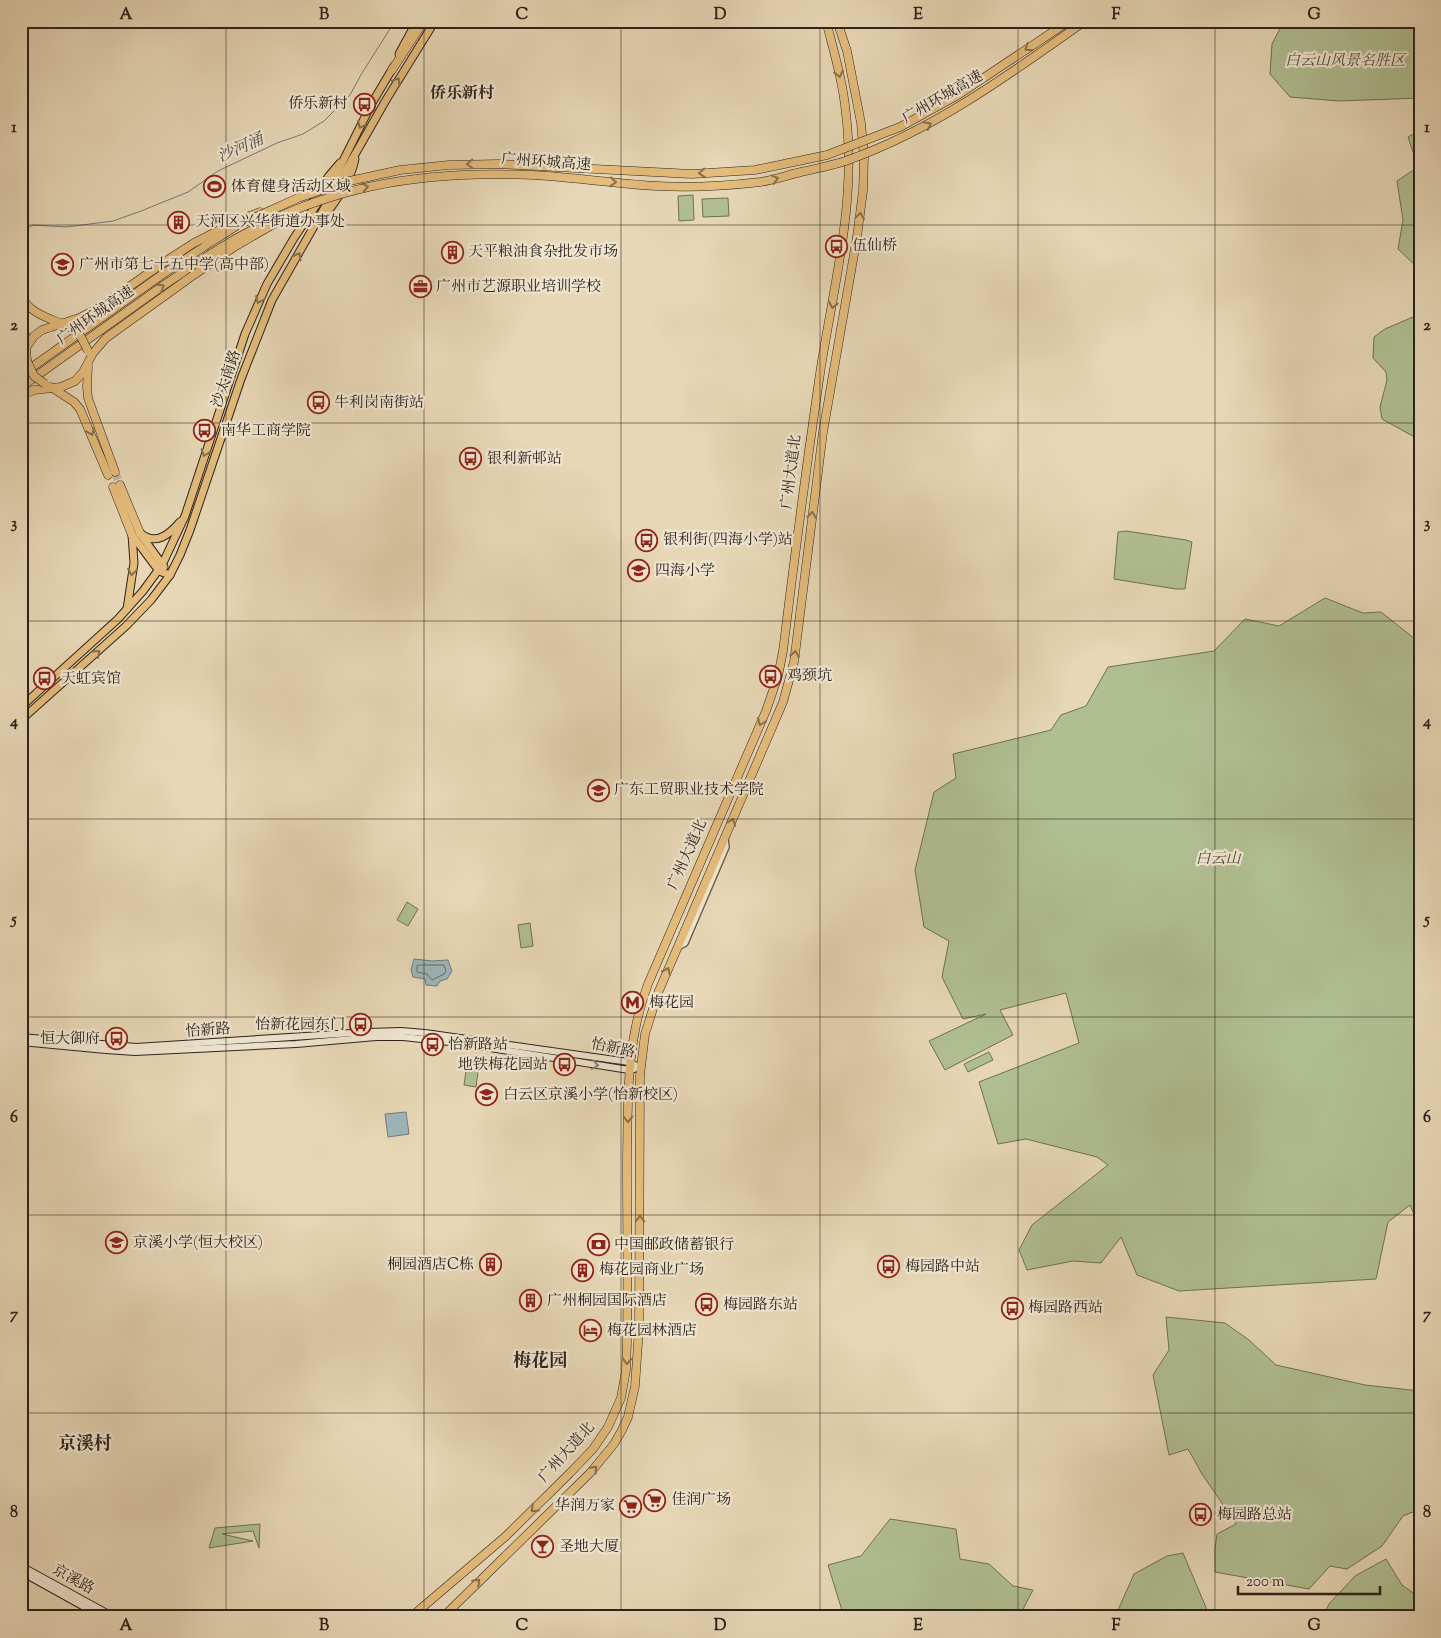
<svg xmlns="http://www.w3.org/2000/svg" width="1441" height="1638" font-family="'Sorts Mill Goudy','Noto Serif SC',serif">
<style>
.green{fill:#b0bf92;stroke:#6e7157}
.water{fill:#9db6ba;stroke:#707b7b}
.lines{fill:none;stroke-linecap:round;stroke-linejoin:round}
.shore{stroke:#656c6b;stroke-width:1}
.stream{stroke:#707b7b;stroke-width:1}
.motorway-tunnel{stroke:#c2b397;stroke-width:8;stroke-dasharray:8 4;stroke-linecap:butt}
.tertiary-casing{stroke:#5c5042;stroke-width:8}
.secondary-casing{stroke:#2d231c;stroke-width:8}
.primary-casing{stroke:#2d231c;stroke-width:9}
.trunk-casing{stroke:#2d231c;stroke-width:9}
.motorway-casing{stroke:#2d231c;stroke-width:9}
.tertiary{stroke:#efe5d0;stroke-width:5.5}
.secondary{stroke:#efe5d0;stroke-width:6}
.primary{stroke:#e4bc7b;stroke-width:7}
.trunk{stroke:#e4bc7b;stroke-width:8}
.motorway{stroke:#e4bc7b;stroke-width:8}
.motorway-bridge-casing{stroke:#2d231c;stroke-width:9;stroke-linecap:butt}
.motorway-bridge{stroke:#e4bc7b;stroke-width:8}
.oneway{stroke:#88704c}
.oneway2{stroke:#8e8476}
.grid{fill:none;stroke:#2d231c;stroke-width:1;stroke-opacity:0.55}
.labels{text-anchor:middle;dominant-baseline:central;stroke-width:4.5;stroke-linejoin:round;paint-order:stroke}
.park-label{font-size:15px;font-style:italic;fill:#4e4a3a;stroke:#efe5d0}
.street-label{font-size:15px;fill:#2d231c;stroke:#efe5d0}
.poi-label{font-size:15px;fill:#2d231c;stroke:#efe5d0;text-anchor:start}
.neighbourhood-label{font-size:16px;font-weight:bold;fill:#2d231c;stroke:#efe5d0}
.water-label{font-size:16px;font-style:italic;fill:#4f4f4b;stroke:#efe5d0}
.quarter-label{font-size:18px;font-weight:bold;fill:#2d231c;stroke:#efe5d0}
.neatline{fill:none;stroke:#2d231c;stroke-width:2}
.grid-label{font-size:16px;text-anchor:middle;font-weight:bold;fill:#2d231c}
</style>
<rect width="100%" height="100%" fill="#e7d7b6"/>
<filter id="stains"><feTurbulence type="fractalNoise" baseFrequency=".004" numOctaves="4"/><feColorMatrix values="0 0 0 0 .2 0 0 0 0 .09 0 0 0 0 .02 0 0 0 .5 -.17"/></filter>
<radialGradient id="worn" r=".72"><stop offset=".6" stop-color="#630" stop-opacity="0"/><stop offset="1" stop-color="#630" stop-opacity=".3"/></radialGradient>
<g class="green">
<polygon points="1284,21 1420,21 1420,98 1339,101 1290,97 1270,74 1272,44"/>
<polygon points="1420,130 1420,270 1398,249 1403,220 1397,181 1418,167 1408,137"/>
<polygon points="693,195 694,220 679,221 678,196"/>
<polygon points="728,198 729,216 703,217 702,199"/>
<polygon points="1420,314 1420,440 1382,419 1380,407 1387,380 1386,372 1373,358 1374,337 1385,329"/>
<polygon points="1126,531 1186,540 1192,542 1185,589 1176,589 1114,579 1118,532"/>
<polygon points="1325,598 1363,613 1381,612 1415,639 1420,709 1420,1228 1410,1205 1388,1222 1376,1279 1179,1291 1137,1275 1121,1237 1101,1263 1073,1261 1027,1270 1019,1250 1032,1225 1108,1165 1097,1157 1026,1139 998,1144 979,1082 1079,1043 1066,993 1000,1010 1013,1035 945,1070 929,1041 986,1014 963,1019 942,977 949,941 924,927 915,870 934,792 956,778 953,754 1051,730 1061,715 1086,706 1108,667 1214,651 1245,619 1279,626"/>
<polygon points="407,902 418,909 408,926 397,920"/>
<polygon points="530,923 533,946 521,948 518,925"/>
<polygon points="989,1052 993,1060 968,1072 964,1064"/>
<polygon points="467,1064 479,1065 476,1087 464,1085"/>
<polygon points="1166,1317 1225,1323 1249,1340 1276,1365 1365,1385 1420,1391 1420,1509 1403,1516 1382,1546 1347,1569 1330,1566 1309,1589 1215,1572 1215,1549 1217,1534 1236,1524 1202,1474 1188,1449 1169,1455 1153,1375 1169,1350"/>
<polygon points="890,1519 956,1529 960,1559 989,1564 1013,1586 1033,1590 1019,1617 844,1617 828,1565 861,1556"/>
<polygon points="260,1524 259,1548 253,1531 222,1534 253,1541 209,1548 215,1528"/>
<polygon points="1183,1553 1210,1617 1115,1617 1134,1574 1167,1556"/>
<polygon points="1386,1559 1402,1585 1420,1598 1420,1617 1323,1617 1329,1604 1355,1576"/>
</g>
<g class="water">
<polygon points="414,959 432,961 448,960 452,971 447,979 440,981 437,986 426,985 425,979 413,977 411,970"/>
<polygon points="406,1112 409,1134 388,1137 385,1114"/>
</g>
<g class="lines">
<polygon class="shore" points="420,965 444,965 446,971 444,974 432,980 427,974 417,972 417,966"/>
<polyline class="stream" points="21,231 33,225 66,227 113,221 141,211 188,192 218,171 277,143 303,134 324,121 350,95 362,73 395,21"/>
<polyline class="motorway-tunnel" points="115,472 120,485"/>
<defs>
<polyline id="tertiary" points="678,947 685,943 726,847 725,839"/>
<g id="secondary">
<polyline points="21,1037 136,1047 368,1032 401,1031 425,1033 629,1062 640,1068"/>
<polyline points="21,1042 106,1050 135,1052 296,1044 376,1037 403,1037 459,1043 629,1070 634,1069"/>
<polyline points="21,1566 114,1617"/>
<polyline points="21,1572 102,1617"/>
</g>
<g id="primary">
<polyline points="399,54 417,21"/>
<polyline points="311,205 328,177 340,163"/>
<path d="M320,221C334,205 351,180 355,159"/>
<path d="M140,533C155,546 169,535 180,522"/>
<polyline points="141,535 164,567"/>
<polyline points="133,536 159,571 170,575"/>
<polyline points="127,609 134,563 132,535"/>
<polyline points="21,707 118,619 143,591 162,565 185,516 245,334 267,284 294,238 335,177 372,103 394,66"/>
<polyline points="21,720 126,626 151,600 170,575 180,555 190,530 241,379 272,300 386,100 435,21"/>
</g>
<g id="trunk">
<polyline points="392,70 424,21"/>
<path d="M411,1617L506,1536L570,1473L593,1449L608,1427L621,1398L626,1370L627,1342C628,1281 627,1221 627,1160C628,1099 626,1042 648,984L766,711L778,676L783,651C794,561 806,470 819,380C832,291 857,205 846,114C843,82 834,52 826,21"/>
<polyline points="443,1617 590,1473 614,1444 622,1430 628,1417 635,1386 639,1329 640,1075 645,1034 658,993 783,702 794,662 823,432 857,237 863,191 864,157 861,123 847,51 837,21"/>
</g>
<g id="motorway">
<polyline points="247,217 260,212"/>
<path d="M21,296C30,313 46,317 62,324"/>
<polyline points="21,315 24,325 27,361"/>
<polyline points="21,355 34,336 42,330 79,318 97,309 169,259"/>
<polyline points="88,366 87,387 88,398 115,472"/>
<polyline points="21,375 160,276 205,246"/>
<polyline points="21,387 164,285 209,255"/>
<polyline points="51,387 74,402 80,409 108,475"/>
<polyline points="21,396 34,390 61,387 75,381 83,372 93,353 106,338 188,279"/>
<polyline points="120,485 140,533"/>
<polyline points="113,487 132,535"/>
</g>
</defs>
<use href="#tertiary" class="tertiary-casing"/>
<use href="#secondary" class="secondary-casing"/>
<use href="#primary" class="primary-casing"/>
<use href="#trunk" class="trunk-casing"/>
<use href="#motorway" class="motorway-casing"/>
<use href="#tertiary" class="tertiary"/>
<use href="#secondary" class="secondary"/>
<use href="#primary" class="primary"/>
<use href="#trunk" class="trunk"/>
<use href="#motorway" class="motorway"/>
<defs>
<g id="motorway-bridge">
<polyline points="205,246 238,225 298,198 345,182 400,170 449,165 498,164 692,174 755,170 827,155 900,127 958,95 1069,21"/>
<path d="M209,255C316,185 423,168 549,176C585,179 621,184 657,186C692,188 726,186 760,182C774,180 788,175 801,172C818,168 836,165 851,159C937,128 1011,73 1085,21"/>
<polyline points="169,259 194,243 233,223"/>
<polyline points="188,279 234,247 279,221"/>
<polyline points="71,328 81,337 88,351"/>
<polyline points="27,361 34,376 45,384"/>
</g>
</defs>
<use href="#motorway-bridge" class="motorway-bridge-casing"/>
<use href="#motorway-bridge" class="motorway-bridge"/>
</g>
<defs><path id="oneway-chevron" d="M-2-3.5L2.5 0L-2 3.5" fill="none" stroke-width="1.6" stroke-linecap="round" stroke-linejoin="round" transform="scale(1.25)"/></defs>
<g class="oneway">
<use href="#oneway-chevron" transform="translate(1028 48) rotate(146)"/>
<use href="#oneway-chevron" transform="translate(839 74) rotate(78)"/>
<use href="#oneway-chevron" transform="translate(397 81) rotate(-59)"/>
<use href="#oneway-chevron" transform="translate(361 125) rotate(116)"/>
<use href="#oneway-chevron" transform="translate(928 125) rotate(-27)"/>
<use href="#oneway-chevron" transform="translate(470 164) rotate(178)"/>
<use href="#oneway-chevron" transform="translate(702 173) rotate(176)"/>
<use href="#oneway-chevron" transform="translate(775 179) rotate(-14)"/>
<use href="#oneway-chevron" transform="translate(613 182) rotate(5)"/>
<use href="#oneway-chevron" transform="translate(365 187) rotate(-13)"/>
<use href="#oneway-chevron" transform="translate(860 216) rotate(-82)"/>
<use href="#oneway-chevron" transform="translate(298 256) rotate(-60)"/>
<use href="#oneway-chevron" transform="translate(161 287) rotate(-35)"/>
<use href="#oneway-chevron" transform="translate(259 300) rotate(115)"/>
<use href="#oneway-chevron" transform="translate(833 305) rotate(101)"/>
<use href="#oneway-chevron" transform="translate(91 432) rotate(68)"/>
<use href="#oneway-chevron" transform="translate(205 453) rotate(108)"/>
<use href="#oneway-chevron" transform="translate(812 515) rotate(-83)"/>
<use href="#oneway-chevron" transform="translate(132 572) rotate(99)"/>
<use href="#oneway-chevron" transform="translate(97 653) rotate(-42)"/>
<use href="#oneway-chevron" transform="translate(795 654) rotate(-81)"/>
<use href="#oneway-chevron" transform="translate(761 722) rotate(113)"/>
<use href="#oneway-chevron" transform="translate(732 822) rotate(-67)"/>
<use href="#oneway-chevron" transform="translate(667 971) rotate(-66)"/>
<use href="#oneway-chevron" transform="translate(628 1119) rotate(90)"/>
<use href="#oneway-chevron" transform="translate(640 1219) rotate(-90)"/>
<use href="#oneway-chevron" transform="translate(627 1361) rotate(93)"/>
<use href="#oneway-chevron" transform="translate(594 1469) rotate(-48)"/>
<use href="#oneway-chevron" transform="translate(534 1509) rotate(136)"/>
<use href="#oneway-chevron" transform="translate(477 1582) rotate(-45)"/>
</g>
<use class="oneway2" href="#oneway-chevron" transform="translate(595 1065) rotate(9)"/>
<path class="grid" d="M226,21V1617M424,21V1617M621,21V1617M820,21V1617M1018,21V1617M1215,21V1617M21,225H1420M21,423H1420M21,621H1420M21,819H1420M21,1017H1420M21,1215H1420M21,1413H1420"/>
<defs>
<symbol id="bus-ring" viewBox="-11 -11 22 22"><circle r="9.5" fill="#efe5d0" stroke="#8f2418" stroke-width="1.5"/><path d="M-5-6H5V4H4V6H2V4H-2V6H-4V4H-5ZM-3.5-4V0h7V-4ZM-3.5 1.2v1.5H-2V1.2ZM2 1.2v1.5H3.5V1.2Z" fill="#8f2418"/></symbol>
<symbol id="stadium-ring" viewBox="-11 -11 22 22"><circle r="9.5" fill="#efe5d0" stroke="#8f2418" stroke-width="1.5"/><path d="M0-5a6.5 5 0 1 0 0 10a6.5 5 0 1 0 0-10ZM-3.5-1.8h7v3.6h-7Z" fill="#8f2418"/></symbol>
<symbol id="building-ring" viewBox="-11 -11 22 22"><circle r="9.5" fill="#efe5d0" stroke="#8f2418" stroke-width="1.5"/><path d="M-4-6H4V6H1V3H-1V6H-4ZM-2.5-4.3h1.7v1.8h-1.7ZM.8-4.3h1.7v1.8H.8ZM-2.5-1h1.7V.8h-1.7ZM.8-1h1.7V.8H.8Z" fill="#8f2418"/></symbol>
<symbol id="university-ring" viewBox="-11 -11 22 22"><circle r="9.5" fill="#efe5d0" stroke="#8f2418" stroke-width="1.5"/><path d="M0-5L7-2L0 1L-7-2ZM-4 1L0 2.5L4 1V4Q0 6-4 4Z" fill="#8f2418"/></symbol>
<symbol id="office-ring" viewBox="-11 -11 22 22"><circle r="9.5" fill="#efe5d0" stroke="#8f2418" stroke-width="1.5"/><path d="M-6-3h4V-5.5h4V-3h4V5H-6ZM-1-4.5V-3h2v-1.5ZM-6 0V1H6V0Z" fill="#8f2418"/></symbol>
<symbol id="school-ring" viewBox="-11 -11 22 22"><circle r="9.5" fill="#efe5d0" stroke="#8f2418" stroke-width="1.5"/><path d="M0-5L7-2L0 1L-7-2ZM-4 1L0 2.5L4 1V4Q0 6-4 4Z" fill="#8f2418"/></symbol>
<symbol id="metro-ring" viewBox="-11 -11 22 22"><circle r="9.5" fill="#efe5d0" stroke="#8f2418" stroke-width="1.5"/><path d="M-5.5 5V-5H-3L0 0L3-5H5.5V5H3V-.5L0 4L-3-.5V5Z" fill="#8f2418"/></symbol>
<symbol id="bank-ring" viewBox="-11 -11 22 22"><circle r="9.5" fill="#efe5d0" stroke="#8f2418" stroke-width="1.5"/><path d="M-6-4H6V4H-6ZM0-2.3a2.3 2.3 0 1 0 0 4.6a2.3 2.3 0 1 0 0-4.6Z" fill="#8f2418"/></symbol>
<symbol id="hotel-ring" viewBox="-11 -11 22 22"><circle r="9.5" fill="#efe5d0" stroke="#8f2418" stroke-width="1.5"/><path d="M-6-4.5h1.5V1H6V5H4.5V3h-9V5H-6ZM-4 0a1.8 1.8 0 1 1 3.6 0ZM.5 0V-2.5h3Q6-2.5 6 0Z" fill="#8f2418"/></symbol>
<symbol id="supermarket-ring" viewBox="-11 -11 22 22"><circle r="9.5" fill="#efe5d0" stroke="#8f2418" stroke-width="1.5"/><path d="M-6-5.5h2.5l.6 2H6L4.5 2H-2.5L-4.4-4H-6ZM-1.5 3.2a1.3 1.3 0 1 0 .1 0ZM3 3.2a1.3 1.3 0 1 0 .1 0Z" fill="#8f2418"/></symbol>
<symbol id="bar-ring" viewBox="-11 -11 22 22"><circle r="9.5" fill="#efe5d0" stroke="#8f2418" stroke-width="1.5"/><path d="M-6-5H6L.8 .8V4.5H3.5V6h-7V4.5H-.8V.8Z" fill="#8f2418"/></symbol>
</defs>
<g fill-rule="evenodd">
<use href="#bus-ring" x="352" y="92" width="25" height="25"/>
<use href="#stadium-ring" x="202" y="174" width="25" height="25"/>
<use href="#building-ring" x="166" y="210" width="25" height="25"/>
<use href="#bus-ring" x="824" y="234" width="25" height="25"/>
<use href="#building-ring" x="440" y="240" width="25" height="25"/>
<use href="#university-ring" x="50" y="252" width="25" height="25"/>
<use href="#office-ring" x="408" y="274" width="25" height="25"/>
<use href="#bus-ring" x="306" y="390" width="25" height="25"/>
<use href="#bus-ring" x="192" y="418" width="25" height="25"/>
<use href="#bus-ring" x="458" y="446" width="25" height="25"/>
<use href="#bus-ring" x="634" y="528" width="25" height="25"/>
<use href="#school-ring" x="626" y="558" width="25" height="25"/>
<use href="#bus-ring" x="758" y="664" width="25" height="25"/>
<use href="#bus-ring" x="32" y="666" width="25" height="25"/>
<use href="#university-ring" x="586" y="778" width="25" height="25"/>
<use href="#metro-ring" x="620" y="990" width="25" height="25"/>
<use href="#bus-ring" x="348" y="1012" width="25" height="25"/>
<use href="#bus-ring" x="104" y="1026" width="25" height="25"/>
<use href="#bus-ring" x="420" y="1032" width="25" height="25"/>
<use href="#bus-ring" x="552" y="1052" width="25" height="25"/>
<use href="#school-ring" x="474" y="1082" width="25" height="25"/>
<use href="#school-ring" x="104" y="1230" width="25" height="25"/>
<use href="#bank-ring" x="586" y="1232" width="25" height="25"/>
<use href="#building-ring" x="478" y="1252" width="25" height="25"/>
<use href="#bus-ring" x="876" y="1254" width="25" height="25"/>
<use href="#building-ring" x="570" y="1258" width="25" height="25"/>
<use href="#building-ring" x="518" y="1288" width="25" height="25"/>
<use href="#bus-ring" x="694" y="1292" width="25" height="25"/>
<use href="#bus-ring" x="1000" y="1296" width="25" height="25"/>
<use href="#hotel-ring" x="578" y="1318" width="25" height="25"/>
<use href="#supermarket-ring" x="642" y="1488" width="25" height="25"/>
<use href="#supermarket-ring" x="618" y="1494" width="25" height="25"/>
<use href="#bus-ring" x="1188" y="1502" width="25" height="25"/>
<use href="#bar-ring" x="530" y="1534" width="25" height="25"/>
</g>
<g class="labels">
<g class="park-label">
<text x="1345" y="61">白云山风景名胜区</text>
<text x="1218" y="859">白云山</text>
</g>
<g class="street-label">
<text transform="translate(943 98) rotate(-30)">广州环城高速</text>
<text transform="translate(546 163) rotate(4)">广州环城高速</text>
<text transform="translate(96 316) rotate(-35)">广州环城高速</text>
<text transform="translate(227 379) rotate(-71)">沙太南路</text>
<text transform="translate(792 472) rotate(-83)">广州大道北</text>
<text transform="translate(688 855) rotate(-66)">广州大道北</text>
<text transform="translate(208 1031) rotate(-4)">怡新路</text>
<text transform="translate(613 1049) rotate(12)">怡新路</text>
<text transform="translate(567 1453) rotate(-48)">广州大道北</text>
<text transform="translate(73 1580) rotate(29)">京溪路</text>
</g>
<g class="poi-label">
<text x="348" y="104" text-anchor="end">侨乐新村</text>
<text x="231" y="187">体育健身活动区域</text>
<text x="195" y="222">天河区兴华街道办事处</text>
<text x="852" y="246">伍仙桥</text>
<text x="468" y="252">天平粮油食杂批发市场</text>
<text x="79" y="265">广州市第七十五中学(高中部)</text>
<text x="436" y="287">广州市艺源职业培训学校</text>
<text x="334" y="403">牛利岗南街站</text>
<text x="221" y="431">南华工商学院</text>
<text x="487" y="459">银利新邨站</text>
<text x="663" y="540">银利街(四海小学)站</text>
<text x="655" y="571">四海小学</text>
<text x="787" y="676">鸡颈坑</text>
<text x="61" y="679">天虹宾馆</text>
<text x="614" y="790">广东工贸职业技术学院</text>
<text x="649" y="1003">梅花园</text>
<text x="345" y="1025" text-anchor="end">怡新花园东门</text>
<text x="100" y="1039" text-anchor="end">恒大御府</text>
<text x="448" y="1045">怡新路站</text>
<text x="548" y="1065" text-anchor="end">地铁梅花园站</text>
<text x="503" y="1095">白云区京溪小学(怡新校区)</text>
<text x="133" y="1243">京溪小学(恒大校区)</text>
<text x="614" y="1245">中国邮政储蓄银行</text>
<text x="474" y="1265" text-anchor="end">桐园酒店C栋</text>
<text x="905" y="1267">梅园路中站</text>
<text x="599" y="1270">梅花园商业广场</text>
<text x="547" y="1301">广州桐园国际酒店</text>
<text x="723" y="1305">梅园路东站</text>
<text x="1028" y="1308">梅园路西站</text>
<text x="607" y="1331">梅花园林酒店</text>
<text x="671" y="1500">佳润广场</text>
<text x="615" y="1506" text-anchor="end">华润万家</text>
<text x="1217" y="1515">梅园路总站</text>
<text x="559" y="1547">圣地大厦</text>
</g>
<g class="neighbourhood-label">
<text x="462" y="94">侨乐新村</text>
</g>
<g class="water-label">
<text transform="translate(241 149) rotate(-24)">沙河涌</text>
</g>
<g class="quarter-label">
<text x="540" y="1362">梅花园</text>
<text x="85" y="1445">京溪村</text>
</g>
</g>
<rect width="1441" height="1638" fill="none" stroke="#e7d7b6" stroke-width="55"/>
<path d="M1238 1586v8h142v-8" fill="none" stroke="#2d231c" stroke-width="2.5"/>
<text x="1246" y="1586" font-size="15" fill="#2d231c" stroke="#efe5d0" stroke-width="4" paint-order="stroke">200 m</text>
<rect x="28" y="28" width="1386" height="1582" class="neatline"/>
<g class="grid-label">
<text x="126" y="19">A</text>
<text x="324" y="19">B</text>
<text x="522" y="19">C</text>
<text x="720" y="19">D</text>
<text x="918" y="19">E</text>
<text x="1116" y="19">F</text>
<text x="1314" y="19">G</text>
<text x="14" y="132">1</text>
<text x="1427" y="132">1</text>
<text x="14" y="330">2</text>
<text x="1427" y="330">2</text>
<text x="14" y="528">3</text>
<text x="1427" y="528">3</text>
<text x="14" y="726">4</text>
<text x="1427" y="726">4</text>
<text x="14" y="924">5</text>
<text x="1427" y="924">5</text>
<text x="14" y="1122">6</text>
<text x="1427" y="1122">6</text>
<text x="14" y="1319">7</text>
<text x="1427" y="1319">7</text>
<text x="14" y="1517">8</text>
<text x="1427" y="1517">8</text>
<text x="126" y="1630">A</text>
<text x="324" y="1630">B</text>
<text x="522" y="1630">C</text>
<text x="720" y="1630">D</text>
<text x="918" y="1630">E</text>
<text x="1116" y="1630">F</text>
<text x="1314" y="1630">G</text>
</g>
<rect width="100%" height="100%" filter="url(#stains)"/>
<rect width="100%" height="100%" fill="url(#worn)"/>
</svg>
